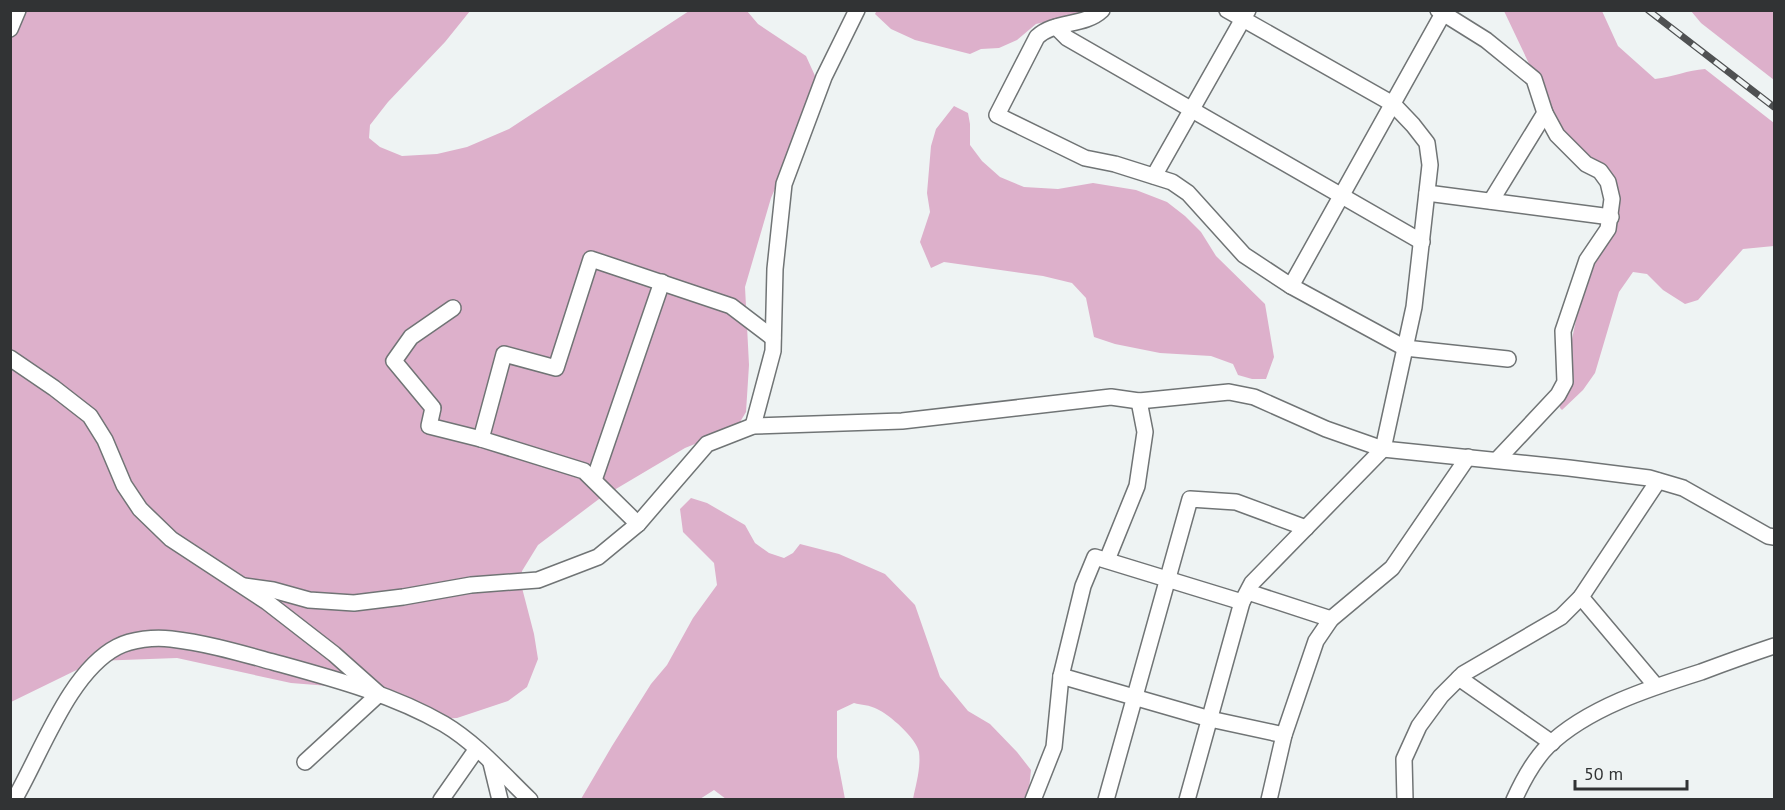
<svg xmlns="http://www.w3.org/2000/svg" width="1785" height="810" font-family="'PT Sans',sans-serif">
<style>
.green{fill:#ddb0cb}
.lines{fill:none;stroke-linecap:round;stroke-linejoin:round}
.minor-casing{stroke:#707475;stroke-width:18}
.minor{stroke:#fff;stroke-width:15}
.rail-casing{stroke:#4f5152;stroke-width:7}
.rail{stroke:#eef3f3;stroke-width:4.5;stroke-dasharray:14;stroke-linecap:butt}
</style>
<rect width="100%" height="100%" fill="#eef3f3"/>
<g class="green">
<polygon points="877,10 1091,11 1036,24 1017,40 999,48 981,49 970,54 915,40 891,29 875,14"/>
<polygon points="11,11 470,11 445,42 388,102 370,125 369,138 380,147 402,156 437,154 467,147 509,129 689,11 747,11 758,24 806,56 816,78 793,147 771,198 745,287 749,365 746,412 737,427 685,448 599,499 538,545 522,571 521,584 534,634 538,659 527,687 508,701 457,718 419,720 399,711 378,696 354,688 291,683 177,658 95,661 11,702"/>
<path d="M1504,11H1602L1618,46L1655,79C1673,77 1688,70 1705,69L1774,123V246L1743,249L1698,300L1685,304L1663,290L1647,274L1633,272L1619,292L1595,373L1583,390L1562,410L1560,408L1559,402L1584,281L1606,238L1603,165L1583,153L1560,129Z"/>
<polygon points="1691,11 1774,11 1774,80 1701,23"/>
<polygon points="954,106 968,113 970,124 970,145 982,161 1000,177 1024,187 1058,189 1093,183 1136,190 1167,202 1185,216 1201,232 1216,256 1265,304 1274,357 1266,379 1252,379 1238,375 1233,364 1211,356 1160,353 1115,344 1094,337 1086,298 1072,283 1043,276 944,262 931,268 920,242 930,212 927,193 931,146 936,129"/>
<path d="M691,498L707,503L745,525L755,543L769,553L784,558L793,553L800,544L839,554L885,574L915,605L940,677L968,711L990,724L1017,752L1031,770L1029,789L1024,799H913C916,784 921,768 919,752C917,739 889,714 877,709C870,705 861,705 854,703L837,711V757L845,799H726L714,790L700,799H581L612,746L651,684L667,665L693,618L717,585L714,563L683,532L680,509Z"/>
</g>
<g class="lines">
<defs>
<g id="minor">
<path d="M1102,10C1084,27 1055,20 1037,37L997,115L1085,158L1115,164L1172,182L1188,193L1244,255L1291,286L1405,348L1508,359"/>
<polyline points="1438,10 1486,40 1534,79 1545,113 1557,135 1586,164 1600,171 1608,182 1612,199 1608,229 1587,260 1563,331 1565,382 1558,395 1497,460"/>
<polyline points="1056,27 1067,38 1422,242"/>
<polyline points="10,29 18,10"/>
<polyline points="1154,176 1248,10"/>
<polyline points="1427,193 1611,217"/>
<polyline points="1491,201 1545,113"/>
<polyline points="1291,286 1445,10"/>
<polyline points="453,308 411,337 394,361 433,408 429,426 481,439"/>
<polyline points="10,358 54,388 90,416 105,440 124,485 140,509 171,539 267,602 334,654 379,694 305,762"/>
<polyline points="753,426 773,351 775,269 784,184 824,77 857,10"/>
<polyline points="594,480 662,282"/>
<polyline points="638,524 584,471 481,439 504,354 556,368 591,259 731,306 773,338"/>
<polyline points="1107,560 1137,486 1145,432 1139,401"/>
<polyline points="244,586 273,590 309,600 354,603 403,597 471,585 538,580 598,557 638,524 707,444 753,426 902,421 1111,397 1139,401 1229,392 1254,397 1326,429 1383,449 1569,468 1649,478 1683,488 1768,536 1774,537"/>
<polyline points="1248,592 1331,619"/>
<polyline points="1581,597 1656,686"/>
<polyline points="1061,676 1210,719 1284,735"/>
<polyline points="1459,678 1552,743"/>
<polyline points="491,763 500,800"/>
<path d="M14,800C41,754 69,672 117,647C132,639 155,637 171,639C206,643 240,653 273,662C331,678 392,694 444,724C476,743 503,774 530,800"/>
<polyline points="441,800 476,750"/>
<polyline points="1033,800 1054,747 1061,676 1083,586 1095,557 1242,602"/>
<polyline points="1106,800 1190,499 1236,502 1306,528"/>
<polyline points="1187,800 1242,602 1252,583 1383,449 1414,307 1430,165 1427,143 1413,125 1393,104 1227,10"/>
<polyline points="1269,800 1284,735 1316,641 1331,619 1392,568 1468,457"/>
<polyline points="1405,800 1404,759 1419,726 1441,696 1463,674 1561,617 1581,597 1658,481"/>
<path d="M1514,800C1523,780 1533,761 1548,746C1587,708 1650,688 1701,672C1725,663 1750,654 1774,646"/>
</g>
</defs>
<use href="#minor" class="minor-casing"/>
<use href="#minor" class="minor"/>
<defs>
<polyline id="rail" points="1648,10 1774,107"/>
</defs>
<use href="#rail" class="rail-casing"/>
<use href="#rail" class="rail"/>
</g>
<rect width="1785" height="810" fill="none" stroke="#313334" stroke-width="24"/>
<path d="M1575 780v9h112v-9" fill="none" stroke="#313334" stroke-width="3"/>
<text x="1584" y="780" font-size="18" fill="#313334" stroke="#eef3f3" stroke-width="4.5" paint-order="stroke">50 m</text>
</svg>
